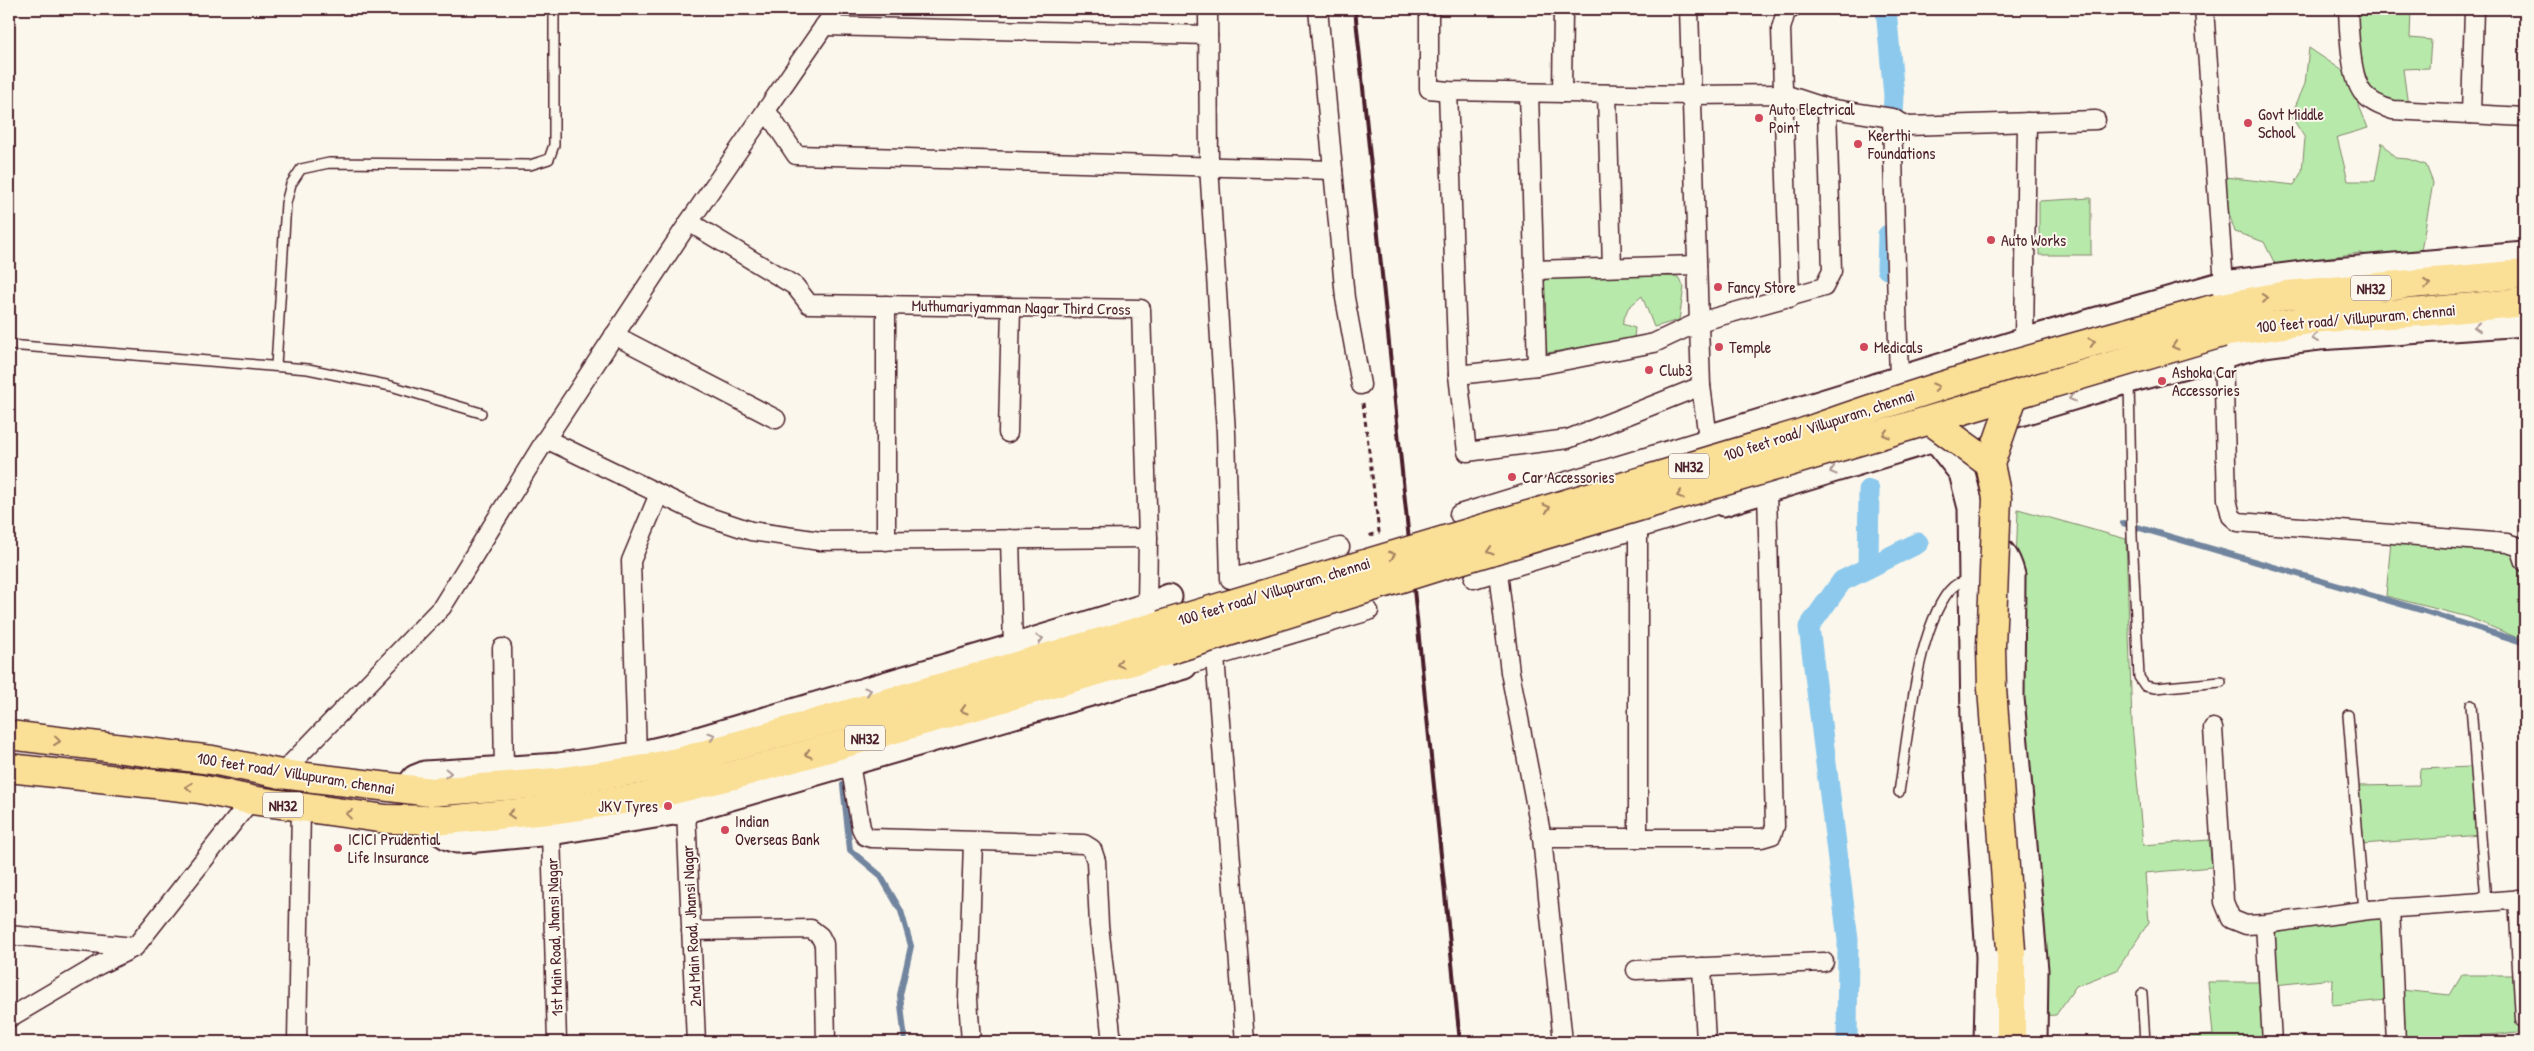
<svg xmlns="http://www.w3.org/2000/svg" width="2534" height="1051" font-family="'Patrick Hand',sans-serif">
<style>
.green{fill:#b7eaaa;stroke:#80846a}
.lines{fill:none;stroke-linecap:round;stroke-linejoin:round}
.stream{stroke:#72859f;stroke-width:6}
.canal{stroke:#8dc9ed;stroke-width:21}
.lane-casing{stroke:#4a1f2b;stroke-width:12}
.street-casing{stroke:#4a1f2b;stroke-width:21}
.secondary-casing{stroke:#4a1f2b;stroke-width:29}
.highway-casing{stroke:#4a1f2b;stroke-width:31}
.path{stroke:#4a1f2b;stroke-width:3;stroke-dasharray:5 4;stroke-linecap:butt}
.lane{stroke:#fbf7ec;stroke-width:9}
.street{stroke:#fbf7ec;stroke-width:18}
.secondary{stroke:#fbf7ec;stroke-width:25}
.highway{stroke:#fadf96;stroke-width:28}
.rail{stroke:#4a1f2b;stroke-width:4}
.highway-bridge-casing{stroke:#4a1f2b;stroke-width:31;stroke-linecap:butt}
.highway-bridge{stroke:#fadf96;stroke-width:28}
.oneway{stroke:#a27f60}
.oneway2{stroke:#ab9695}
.poi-dot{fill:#d1495b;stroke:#fbf7ec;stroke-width:2}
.labels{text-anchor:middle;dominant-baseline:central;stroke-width:4;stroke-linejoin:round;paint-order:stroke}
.shield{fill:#fbf7ec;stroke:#7f6065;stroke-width:1}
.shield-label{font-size:15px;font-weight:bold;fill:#4a1f2b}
.poi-label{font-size:16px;fill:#4a1f2b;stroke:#fbf7ec;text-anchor:start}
.street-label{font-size:16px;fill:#4a1f2b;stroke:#fbf7ec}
</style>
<rect width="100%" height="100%" fill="#fbf7ec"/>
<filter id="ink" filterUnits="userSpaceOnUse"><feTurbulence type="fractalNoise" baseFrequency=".02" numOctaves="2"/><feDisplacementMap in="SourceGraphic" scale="10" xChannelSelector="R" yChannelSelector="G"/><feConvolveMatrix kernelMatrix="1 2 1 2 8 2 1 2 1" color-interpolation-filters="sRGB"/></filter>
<g filter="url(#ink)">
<g class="green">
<polygon points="2356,9 2411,9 2410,38 2431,40 2429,68 2403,69 2408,106 2374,95 2358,57"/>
<polygon points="2309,48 2346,73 2368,128 2337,137 2348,181 2375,181 2382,142 2395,158 2408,159 2426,165 2433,183 2421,251 2375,260 2360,253 2275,264 2264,242 2235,232 2227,207 2225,177 2294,185 2302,171 2305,138 2291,116 2305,84"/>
<polygon points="2091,198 2091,255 2039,255 2039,201"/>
<polygon points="1648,275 1678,277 1684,287 1679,320 1654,327 1642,296 1628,308 1622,324 1635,328 1634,338 1547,353 1541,276"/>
<polygon points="2018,509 2126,539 2132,724 2143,845 2209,840 2212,867 2145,873 2149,922 2117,970 2076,986 2056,1015 2040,1016 2011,698"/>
<polygon points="2391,540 2507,543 2525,573 2525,641 2468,617 2386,596"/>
<polygon points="2472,767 2481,835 2362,844 2354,786 2419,785 2420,769"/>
<polygon points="2390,912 2394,1042 2336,1042 2389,1039 2387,1000 2332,1005 2333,979 2274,985 2268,924"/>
<polygon points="2257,932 2272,1042 2145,1042 2145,1039 2213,1035 2208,982 2258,982"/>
<polygon points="2462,975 2518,975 2520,1033 2464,1036 2463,1042 2405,1042 2401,990 2450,995"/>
</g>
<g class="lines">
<g class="stream">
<polyline points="2123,523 2421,610 2525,643"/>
<polyline points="843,785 850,850 880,875 901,911 911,946 900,995 905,1042"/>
</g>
<g class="canal">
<polyline points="1886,9 1894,96 1892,137"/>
<polyline points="1887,269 1888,235"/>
<polyline points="1868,568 1869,490"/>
<polyline points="1847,1042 1848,940 1809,627 1842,581 1918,543"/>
</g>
<defs>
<g id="lane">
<polyline points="9,345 308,369 391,386 481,413"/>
<polyline points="276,366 286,203 291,184 301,169 329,163 530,165 549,159 554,145 554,9"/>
<polyline points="2129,382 2132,536 2139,677 2145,686 2155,688 2221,682"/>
<polyline points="2471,705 2486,902"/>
<polyline points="2348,715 2364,911"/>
<path d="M1899,792C1908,738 1916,632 1949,591C1954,585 1962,581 1969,580"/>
<polyline points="2142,994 2145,1042"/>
</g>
<g id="street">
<polyline points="1208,9 1209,166 1226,433 1230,579 1340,547"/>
<polyline points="1318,9 1345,298 1361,385"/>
<polyline points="1429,9 1429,89 1448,91 1692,95 1784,94 1827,108 1892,118 1908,126 2096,120"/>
<polyline points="2204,9 2224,284"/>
<path d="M2348,9C2349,30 2350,78 2363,93C2371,103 2382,107 2393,110L2525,117"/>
<polyline points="824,26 1208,35"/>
<polyline points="1448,91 1458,375 1467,452 1568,439 1701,386"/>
<polyline points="1529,93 1537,366"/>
<polyline points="1562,93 1563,9"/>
<polyline points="1607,94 1612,267"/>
<polyline points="766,110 796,155 1333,170"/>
<polyline points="2471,114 2474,9"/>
<polyline points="1892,118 1899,380"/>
<polyline points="689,222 795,286 809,304 1141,309 1148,538 1147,606"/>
<polyline points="1534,270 1697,265"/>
<polyline points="1790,298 1781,29 1786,11 1791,9"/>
<polyline points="886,305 886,541"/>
<polyline points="614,335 776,419"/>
<polyline points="2024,341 2027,122"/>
<polyline points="2223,354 2227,499 2231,516 2238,522 2507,543 2520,547 2525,562"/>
<polyline points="1458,375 1537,366 1654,343 1699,322 1824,287 1832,271 1827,108"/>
<polyline points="1008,433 1011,307"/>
<polyline points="546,439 703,515 751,531 820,541 1148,538"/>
<polyline points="1459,514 1708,438 1701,386 1689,9"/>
<polyline points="1010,539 1013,647"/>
<polyline points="1498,572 1510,672 1542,838 1563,1042"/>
<polyline points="1474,579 1723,503"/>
<polyline points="502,648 504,770"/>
<polyline points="1215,657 1245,1042"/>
<polyline points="1184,666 1369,611"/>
<polyline points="2213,728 2224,902 2231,919 2246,925 2265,924 2369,910 2525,899"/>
<polyline points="637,755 631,561 659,494"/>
<polyline points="850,764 861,828 865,836 871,838 1084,844 1092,849 1096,861 1099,925 1112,1042"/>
<polyline points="281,774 442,607 546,439 689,222 836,9"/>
<polyline points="686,810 696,1042"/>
<polyline points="551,832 557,1042"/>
<polyline points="1638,837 1638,529"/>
<polyline points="1542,838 1762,838 1772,835 1775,826 1767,490"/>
<polyline points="2518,899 2525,1019"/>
<polyline points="2390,908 2396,1042"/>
<polyline points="2265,924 2272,1042"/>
<polyline points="691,931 811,929 820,936 824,944 826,1042"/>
<polyline points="9,935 134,947"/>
<polyline points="1702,967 1706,1042"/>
<polyline points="1636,970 1824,962"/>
<polyline points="9,1018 99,965 135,947 251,800"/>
<polyline points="297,1042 301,808"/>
<polyline points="971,1042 968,999 973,842"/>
</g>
<g id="secondary">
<polyline points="2525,255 2311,273 2224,284 2024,341 1708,438 1723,503 2129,380 2264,344 2319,337 2525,323"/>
<polyline points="1936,440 1962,473 1971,508 1974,723 1989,957 1987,1042"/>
<path d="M1983,544C2002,546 2008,559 2012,575L2011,698L2035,970L2034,1042"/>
<polyline points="406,790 415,778 425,774 559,766 637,755 681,745 1013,647 1147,606 1169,597"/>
<polyline points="421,820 448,837 457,840 477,839 551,832 686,810 1184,666"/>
</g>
<g id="highway">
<polyline points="2217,308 2287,295 2525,274"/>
<polyline points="2222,333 2323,318 2422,312 2525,302"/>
<polyline points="9,735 212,760 281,774 431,792 557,782 639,770 682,761 1161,625"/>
<polyline points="9,768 200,789 251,800 386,819 446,820 559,809 645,797 734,775 1167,651"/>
<polyline points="2011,950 2011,1042"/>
</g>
</defs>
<use href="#lane" class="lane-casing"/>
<use href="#street" class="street-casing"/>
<use href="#secondary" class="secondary-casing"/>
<use href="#highway" class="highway-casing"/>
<polyline class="path" points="1363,403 1379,532 1369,536"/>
<use href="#lane" class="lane"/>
<use href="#street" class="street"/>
<use href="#secondary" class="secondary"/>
<use href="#highway" class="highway"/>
<polyline class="rail" points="1355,9 1460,1042"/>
<defs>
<g id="highway-bridge">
<polyline points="1931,421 1990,464"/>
<path d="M1161,625L1802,433C1938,383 2077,346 2217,308"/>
<polyline points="1167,651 1440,566 2222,333"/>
<polyline points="2011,950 1992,688 1991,647 1997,498 1990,464 2013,397"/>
</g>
</defs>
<use href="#highway-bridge" class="highway-bridge-casing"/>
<use href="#highway-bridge" class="highway-bridge"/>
</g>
<defs><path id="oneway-chevron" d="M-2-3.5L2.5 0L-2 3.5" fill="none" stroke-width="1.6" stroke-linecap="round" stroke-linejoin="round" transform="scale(1.25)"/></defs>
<g class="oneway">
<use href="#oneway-chevron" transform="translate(2427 284) rotate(-5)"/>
<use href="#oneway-chevron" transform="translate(2265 298) rotate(-9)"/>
<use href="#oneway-chevron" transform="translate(2092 342) rotate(-15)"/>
<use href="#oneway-chevron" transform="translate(2175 346) rotate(163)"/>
<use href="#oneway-chevron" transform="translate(1936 387) rotate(-17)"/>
<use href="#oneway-chevron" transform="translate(1886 434) rotate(164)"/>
<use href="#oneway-chevron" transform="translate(1680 495) rotate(163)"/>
<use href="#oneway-chevron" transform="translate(1547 508) rotate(-16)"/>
<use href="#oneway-chevron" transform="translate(1490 551) rotate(163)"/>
<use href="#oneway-chevron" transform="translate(1392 555) rotate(-17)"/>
<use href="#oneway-chevron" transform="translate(1120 664) rotate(163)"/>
<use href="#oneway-chevron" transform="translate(964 710) rotate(164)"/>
<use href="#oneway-chevron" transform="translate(57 741) rotate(7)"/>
<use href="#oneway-chevron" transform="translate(808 754) rotate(164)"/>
<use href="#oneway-chevron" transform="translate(189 787) rotate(-174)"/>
<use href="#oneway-chevron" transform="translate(349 814) rotate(-173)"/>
<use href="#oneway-chevron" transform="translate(511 814) rotate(175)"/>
</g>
<g class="oneway2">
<use href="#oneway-chevron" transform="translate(2477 327) rotate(175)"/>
<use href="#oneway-chevron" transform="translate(2315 338) rotate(173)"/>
<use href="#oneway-chevron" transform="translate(2072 398) rotate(163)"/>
<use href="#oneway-chevron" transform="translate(1833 471) rotate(164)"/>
<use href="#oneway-chevron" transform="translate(1040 639) rotate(-17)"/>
<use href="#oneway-chevron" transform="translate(868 691) rotate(-17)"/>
<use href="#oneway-chevron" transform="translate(712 736) rotate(-17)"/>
<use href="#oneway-chevron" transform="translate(448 773) rotate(1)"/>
</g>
</g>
<g class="poi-dot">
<circle cx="1759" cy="118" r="5"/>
<circle cx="2248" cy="123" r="5"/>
<circle cx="1858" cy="144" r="5"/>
<circle cx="1991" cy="240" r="5"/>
<circle cx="1718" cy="287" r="5"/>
<circle cx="1719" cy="347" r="5"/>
<circle cx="1864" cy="347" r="5"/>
<circle cx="1649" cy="370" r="5"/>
<circle cx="2162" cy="381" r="5"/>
<circle cx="1512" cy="477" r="5"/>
<circle cx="668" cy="806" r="5"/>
<circle cx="725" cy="830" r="5"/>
<circle cx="338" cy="848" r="5"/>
</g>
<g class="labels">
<g class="shield">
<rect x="2351" y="275.5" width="40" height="25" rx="4"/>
<rect x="1669" y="453.5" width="40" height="25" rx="4"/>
<rect x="845" y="725.5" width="40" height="25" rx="4"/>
<rect x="263" y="792.5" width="40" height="25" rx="4"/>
</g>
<g class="shield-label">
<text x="2371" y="288">NH32</text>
<text x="1689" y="466">NH32</text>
<text x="865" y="738">NH32</text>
<text x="283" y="805">NH32</text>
</g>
<g class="poi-label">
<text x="1769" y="109">Auto Electrical<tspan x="1769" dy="18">Point</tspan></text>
<text x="2258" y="114">Govt Middle<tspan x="2258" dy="18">School</tspan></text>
<text x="1868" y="135">Keerthi<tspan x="1868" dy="18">Foundations</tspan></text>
<text x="2001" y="240">Auto Works</text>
<text x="1728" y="287">Fancy Store</text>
<text x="1729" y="347">Temple</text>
<text x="1874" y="347">Medicals</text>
<text x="1659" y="370">Club3</text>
<text x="2172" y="372">Ashoka Car<tspan x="2172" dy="18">Accessories</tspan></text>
<text x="1522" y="477">Car Accessories</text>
<text x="658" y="806" text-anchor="end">JKV Tyres</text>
<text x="735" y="821">Indian<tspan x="735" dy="18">Overseas Bank</tspan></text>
<text x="348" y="839">ICICI Prudential<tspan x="348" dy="18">Life Insurance</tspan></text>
</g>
<g class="street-label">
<text transform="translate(1021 307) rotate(1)">Muthumariyamman Nagar Third Cross</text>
<text transform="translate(2356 318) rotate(-5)">100 feet road/ Villupuram, chennai</text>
<text transform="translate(1819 425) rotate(-18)">100 feet road/ Villupuram, chennai</text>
<text transform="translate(1274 591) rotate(-17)">100 feet road/ Villupuram, chennai</text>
<text transform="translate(296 773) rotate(9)">100 feet road/ Villupuram, chennai</text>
<text transform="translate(691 926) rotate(-93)">2nd Main Road, Jhansi Nagar</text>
<text transform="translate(554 937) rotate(-92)">1st Main Road, Jhansi Nagar</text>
</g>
</g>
<rect width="2534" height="1051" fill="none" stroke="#fbf7ec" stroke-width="30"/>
<rect x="15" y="15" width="2504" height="1021" fill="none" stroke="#4a1f2b" stroke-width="2" filter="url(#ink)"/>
</svg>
